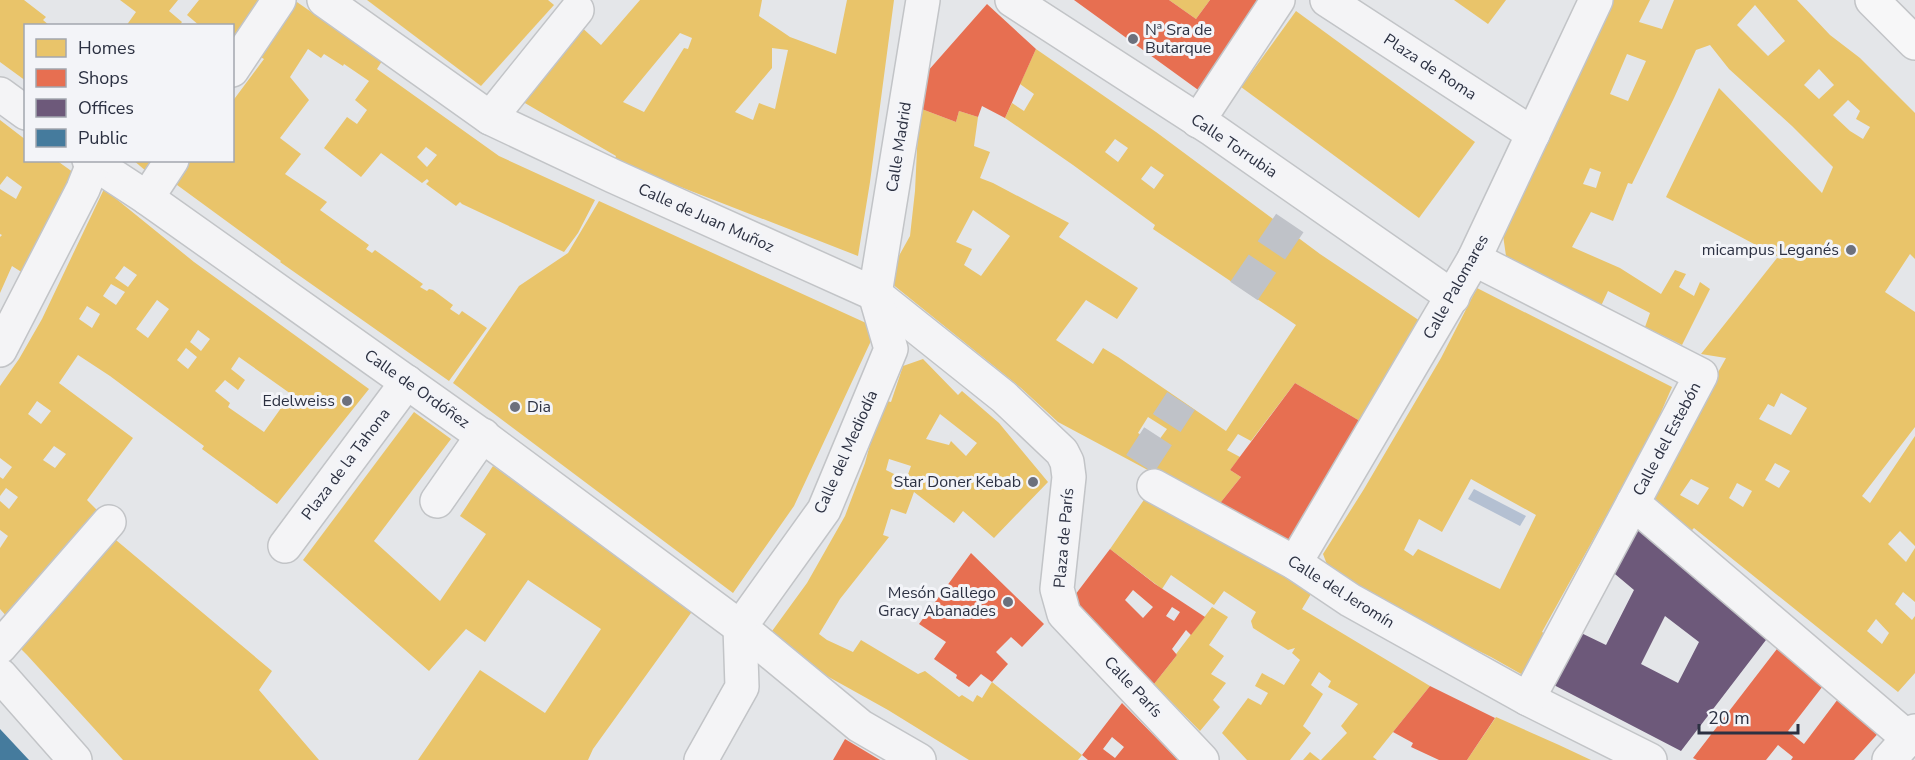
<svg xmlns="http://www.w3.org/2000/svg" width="1915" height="760" font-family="'Nunito Sans',sans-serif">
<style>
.water{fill:#b4c0d2}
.homes{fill:#e9c46a;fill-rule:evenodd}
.shops{fill:#e76f51;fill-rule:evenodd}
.offices{fill:#6d597a;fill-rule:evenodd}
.public{fill:#457b9d}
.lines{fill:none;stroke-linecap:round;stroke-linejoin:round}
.street-tunnel{stroke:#bfc2c8;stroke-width:33;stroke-dasharray:33 16;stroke-linecap:butt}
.street-casing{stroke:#c2c4c7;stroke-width:36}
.secondary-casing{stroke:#c2c4c7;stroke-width:36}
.street{stroke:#f4f4f6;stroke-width:33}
.secondary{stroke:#f7f7f8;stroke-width:33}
.poi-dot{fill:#6c707c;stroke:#f3f4f8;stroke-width:2}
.labels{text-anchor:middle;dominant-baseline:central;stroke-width:6;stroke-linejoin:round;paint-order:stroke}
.poi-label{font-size:16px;fill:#2c3142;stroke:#f3f4f8;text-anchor:end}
.street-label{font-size:16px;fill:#2c3142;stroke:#f3f4f8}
</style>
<rect width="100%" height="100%" fill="#e4e6e9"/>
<polygon class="water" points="1474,489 1526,516 1520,526 1468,499"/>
<g class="homes">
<polygon points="0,0 24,0 46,17 43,20 50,26 26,26 26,81 0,62"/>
<polygon points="120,0 178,0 169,11 182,22 179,26 126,26 136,12"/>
<polygon points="199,0 267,0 232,53 232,26 200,26 187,15"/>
<path d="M294,0L382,61L377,69L499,156L595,200L578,233L564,252L462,204L460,202L456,206L426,184L429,181L427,179L422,183L381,153L361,177L324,148L347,117L357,124L367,110L355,100L369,81L344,64L343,66L324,54L321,58L308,49L290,77L309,100L280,138L301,154L285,174L327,202L320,210L369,245L366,249L372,253L375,250L423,284L420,287L427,291L429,289L433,290L453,305L450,309L459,315L462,311L487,328L449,381L280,262L281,261L173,182L189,160H232V102L264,59L252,52ZM426,147L437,155L427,167L417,157Z"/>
<polygon points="367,0 548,0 554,5 481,86"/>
<path d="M640,0H762L759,16L790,37L836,54L847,0H894L870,182L858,256L614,161L616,156L518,99L578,24L601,45ZM680,33L692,38L688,49L684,48L644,112L623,102ZM772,48L788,50L775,109L759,103L753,120L735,112L772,68Z"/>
<polygon points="1169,0 1210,0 1196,19"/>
<polygon points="1454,0 1506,0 1488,24"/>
<path d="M1610,0H1650L1639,22L1662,29L1674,0H1797L1830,35L1860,58L1915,113V259L1910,254L1885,292L1915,312V427L1862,496L1870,503L1915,436V546L1900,531L1888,544L1906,562L1915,548V602L1903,592L1895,604L1912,620L1915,616V673L1898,692L1694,528L1691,531L1649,496L1726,358L1701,354L1777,258L1784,260L1666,197L1719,88L1822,193L1833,167L1792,126L1729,69L1710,45L1696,50L1674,98L1632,184L1628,183L1613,221L1591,212L1572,247L1620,268L1661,294L1675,270L1686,274L1679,287L1694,296L1700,282L1710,289L1682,345L1645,327L1650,313L1608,291L1601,306L1506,256L1503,235ZM1755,5L1785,41L1768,56L1737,25ZM1627,54L1646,61L1628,101L1610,94ZM1819,69L1834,85L1819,99L1804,85ZM1848,100L1860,111L1856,119L1870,127L1863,139L1850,131L1833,115ZM1590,168L1601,172L1596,188L1583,184ZM1781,393L1807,408L1791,435L1759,419L1768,404L1774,407ZM1775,463L1790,471L1779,488L1765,480ZM1691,479L1709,488L1698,505L1680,495ZM1737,483L1752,491L1743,507L1729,498ZM1876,619L1889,633L1882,644L1867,631Z"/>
<polygon points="1296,11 1475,142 1419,218 1241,87"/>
<path d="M1036,49L1156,132L1320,254L1423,323L1365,424L1295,383L1251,441L1238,434L1227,450L1240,457L1230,470L1241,477L1217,507L1058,422L1021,388L886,279L910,236L915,191L919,108L956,122L959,111L978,117L974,146L990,152L980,178L993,183L1069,223L1059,237L1138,288L1117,319L1086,300L1056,340L1093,364L1103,348L1118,357L1226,431L1296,325L1153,229L1155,225L1073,165L1005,118L1012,103L1024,111L1034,94L1020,84ZM1115,139L1128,148L1118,162L1105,152ZM1151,166L1164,175L1154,189L1141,179ZM973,210L1010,236L981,276L964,265L972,249L956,242ZM1148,417L1167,429L1156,444L1138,433Z"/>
<polygon points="0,120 26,140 26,160 56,160 77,175 23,273 12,266 0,293 0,237 2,235 0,234 0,189 16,199 22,187 7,176 0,185"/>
<polygon points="133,160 154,160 146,171"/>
<path d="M104,189L194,262L369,389L277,504L202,449L204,446L110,376L78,355L59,383L133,438L87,500L101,514L9,619L0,609V548L8,536L0,530V501L9,509L18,497L6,488L0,496V477L3,479L12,467L0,458V386L19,359L42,319ZM124,266L137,275L128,287L115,278ZM111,284L125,292L116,305L103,296ZM157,300L169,309L148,338L136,329ZM87,306L100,314L92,328L79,319ZM198,330L210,339L201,351L190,342ZM186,348L197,357L188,369L177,360ZM239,357L291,394L264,432L228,407L230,403L215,391L225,380L238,390L245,380L231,369ZM37,401L51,411L41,424L28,414ZM54,446L66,454L55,468L43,460Z"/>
<polygon points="599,201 877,328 794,506 733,593 453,383 519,286 568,253"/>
<path d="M1477,288L1672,387L1652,433L1542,632L1551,637L1530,679L1491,657L1414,619L1331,575L1323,554L1364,489L1441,358ZM1471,479L1536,515L1500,589L1418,549L1413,556L1404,550L1419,519L1442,532Z"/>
<path d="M923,359L958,395L962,391L999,423L1048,482L994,538L963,511L954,523L914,492L906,514L891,509L883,535L889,537L840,599L819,634L827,640L853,652L861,640L918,674L925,671L959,697L962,695L973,702L977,695L982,698L992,682L1082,755L1078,760H969L888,710L809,666L767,638L807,583L845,516L865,463L882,400L891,402L903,366ZM940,414L977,443L966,456L951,441L949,445L926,439ZM889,459L911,466L906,480L886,470Z"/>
<polygon points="414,412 451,439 374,541 440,601 486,534 460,516 493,466 696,606 593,749 588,760 418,760 480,670 545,713 601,629 528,580 485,642 466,629 429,671 303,560"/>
<polygon points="1148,494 1314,589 1302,609 1430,686 1373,757 1377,760 1321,760 1347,733 1341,726 1358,704 1328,687 1331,681 1319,672 1311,685 1323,694 1303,726 1311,733 1290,760 1247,760 1222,733 1248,698 1261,705 1268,693 1255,686 1262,673 1284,685 1300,660 1292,653 1295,648 1288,650 1253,628 1251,621 1256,612 1224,591 1214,605 1171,575 1162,589 1110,549"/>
<polygon points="104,530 272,671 259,690 319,760 123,760 27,655 9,637"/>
<polygon points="1212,607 1228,617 1209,645 1224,656 1211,674 1226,683 1213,700 1220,707 1200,731 1154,684 1177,655 1176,654"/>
<polygon points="1496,717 1559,745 1591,760 1467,760"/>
<polygon points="1310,752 1320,760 1303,760"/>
</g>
<g class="shops">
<polygon points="1074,0 1169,0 1196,19 1210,0 1269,0 1201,92"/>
<polygon points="987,4 1036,49 1005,118 982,106 978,117 959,111 956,122 919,108 927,72"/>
<polygon points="1295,383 1365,424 1286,543 1217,507 1241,477 1230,470"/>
<path d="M1110,549L1155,584L1205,617L1191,635L1186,630L1172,649L1177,655L1154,684L1074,600L1075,595ZM1133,590L1153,607L1143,618L1125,600ZM1172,607L1180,612L1174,621L1166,616Z"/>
<polygon points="971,553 1044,624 1022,647 1011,637 996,652 1008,664 992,682 981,674 969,687 956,678 957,675 934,659 946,642 919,624"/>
<polygon points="1780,645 1826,682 1788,731 1804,744 1841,695 1883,728 1854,760 1791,760 1793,757 1778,745 1766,760 1697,760 1693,758"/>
<polygon points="1430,686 1495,718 1467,760 1439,760 1411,747 1413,743 1393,732"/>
<path d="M1122,703L1178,760H1088L1082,755ZM1112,737L1124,747L1115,758L1103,749Z"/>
<polygon points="845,739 880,760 833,760"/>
</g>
<path class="offices" d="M1632,524L1769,636L1681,751L1550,683L1577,631L1606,645L1634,590L1609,569ZM1665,616L1699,642L1678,683L1641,664Z"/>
<polygon class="public" points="0,729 29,760 0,760"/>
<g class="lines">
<g class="street-tunnel">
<polyline points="1244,291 1308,196"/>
<polyline points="1140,464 1181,401"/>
</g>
<defs>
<g id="street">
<polyline points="324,0 490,118 613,176 875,294 1004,397 1062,452 1067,462 1069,477 1057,589 1064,614 1202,760"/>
<polyline points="1012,0 1213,130 1453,297"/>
<polyline points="1327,0 1533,134"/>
<polyline points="232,70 279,0"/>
<polyline points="0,94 26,113"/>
<polyline points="490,118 577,10"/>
<polyline points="1198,121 1278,0"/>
<polyline points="89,160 147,198 484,437 740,627 860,726 919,760"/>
<polyline points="147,198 172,160"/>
<polyline points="1474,259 1701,375 1633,503 1908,738"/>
<polyline points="0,350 83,189 93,164"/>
<polyline points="1154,486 1295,563 1350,600 1528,699 1650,760"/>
<polyline points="437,501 483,435"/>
<polyline points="285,546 407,382"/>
<polyline points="1295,563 1474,259 1596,0"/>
<polyline points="740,627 824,510 891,349 875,294 923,0"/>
<polyline points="0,647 109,522"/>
<polyline points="0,675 75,760"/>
<polyline points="1528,699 1633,503"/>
<polyline points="701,760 742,687 740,627"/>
<polyline points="1889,760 1915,731"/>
</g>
<polyline id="secondary" points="1872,0 1915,43"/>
</defs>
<use href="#street" class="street-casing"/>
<use href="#secondary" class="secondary-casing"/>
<use href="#street" class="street"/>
<use href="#secondary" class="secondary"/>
</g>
<g class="poi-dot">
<circle cx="1133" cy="39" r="6"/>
<circle cx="1851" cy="250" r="6"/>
<circle cx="347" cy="401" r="6"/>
<circle cx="515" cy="407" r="6"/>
<circle cx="1033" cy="482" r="6"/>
<circle cx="1008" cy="602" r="6"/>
</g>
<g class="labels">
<g class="poi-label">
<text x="1145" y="30" text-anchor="start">Nª Sra de<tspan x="1145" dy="18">Butarque</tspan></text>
<text x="1839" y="250">micampus Leganés</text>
<text x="335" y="401">Edelweiss</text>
<text x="527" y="407" text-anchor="start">Dia</text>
<text x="1021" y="482">Star Doner Kebab</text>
<text x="996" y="593">Mesón Gallego<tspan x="996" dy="18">Gracy Abanades</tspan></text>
</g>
<g class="street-label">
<text transform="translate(1430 67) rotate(33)">Plaza de Roma</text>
<text transform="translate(1234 146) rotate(34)">Calle Torrubia</text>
<text transform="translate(899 147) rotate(-81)">Calle Madrid</text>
<text transform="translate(706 218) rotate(24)">Calle de Juan Muñoz</text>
<text transform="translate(1456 287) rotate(-61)">Calle Palomares</text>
<text transform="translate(417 389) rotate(35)">Calle de Ordóñez</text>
<text transform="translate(1667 439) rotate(-62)">Calle del Estebón</text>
<text transform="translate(846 452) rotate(-66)">Calle del Mediodía</text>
<text transform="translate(346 464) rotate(-53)">Plaza de la Tahona</text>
<text transform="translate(1064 538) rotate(-85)">Plaza de París</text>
<text transform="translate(1341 592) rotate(32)">Calle del Jeromín</text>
<text transform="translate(1133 687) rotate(47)">Calle París</text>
</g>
</g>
<rect x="24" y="24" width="210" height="138" fill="#f3f4f8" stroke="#a3a6af" stroke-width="1.5"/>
<rect x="36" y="39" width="30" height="18" fill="#e9c46a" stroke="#a3a6af" stroke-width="1.5"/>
<text x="78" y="54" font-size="18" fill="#2c3142">Homes</text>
<rect x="36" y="69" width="30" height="18" fill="#e76f51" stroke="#a3a6af" stroke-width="1.5"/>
<text x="78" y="84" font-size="18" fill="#2c3142">Shops</text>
<rect x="36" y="99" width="30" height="18" fill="#6d597a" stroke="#a3a6af" stroke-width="1.5"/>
<text x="78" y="114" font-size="18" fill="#2c3142">Offices</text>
<rect x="36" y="129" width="30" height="18" fill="#457b9d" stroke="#a3a6af" stroke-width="1.5"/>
<text x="78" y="144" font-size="18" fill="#2c3142">Public</text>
<path d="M1699 724v9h99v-9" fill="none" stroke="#2c3142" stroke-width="3"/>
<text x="1708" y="724" font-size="18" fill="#2c3142" stroke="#f3f4f8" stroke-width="4.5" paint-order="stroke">20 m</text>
</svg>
